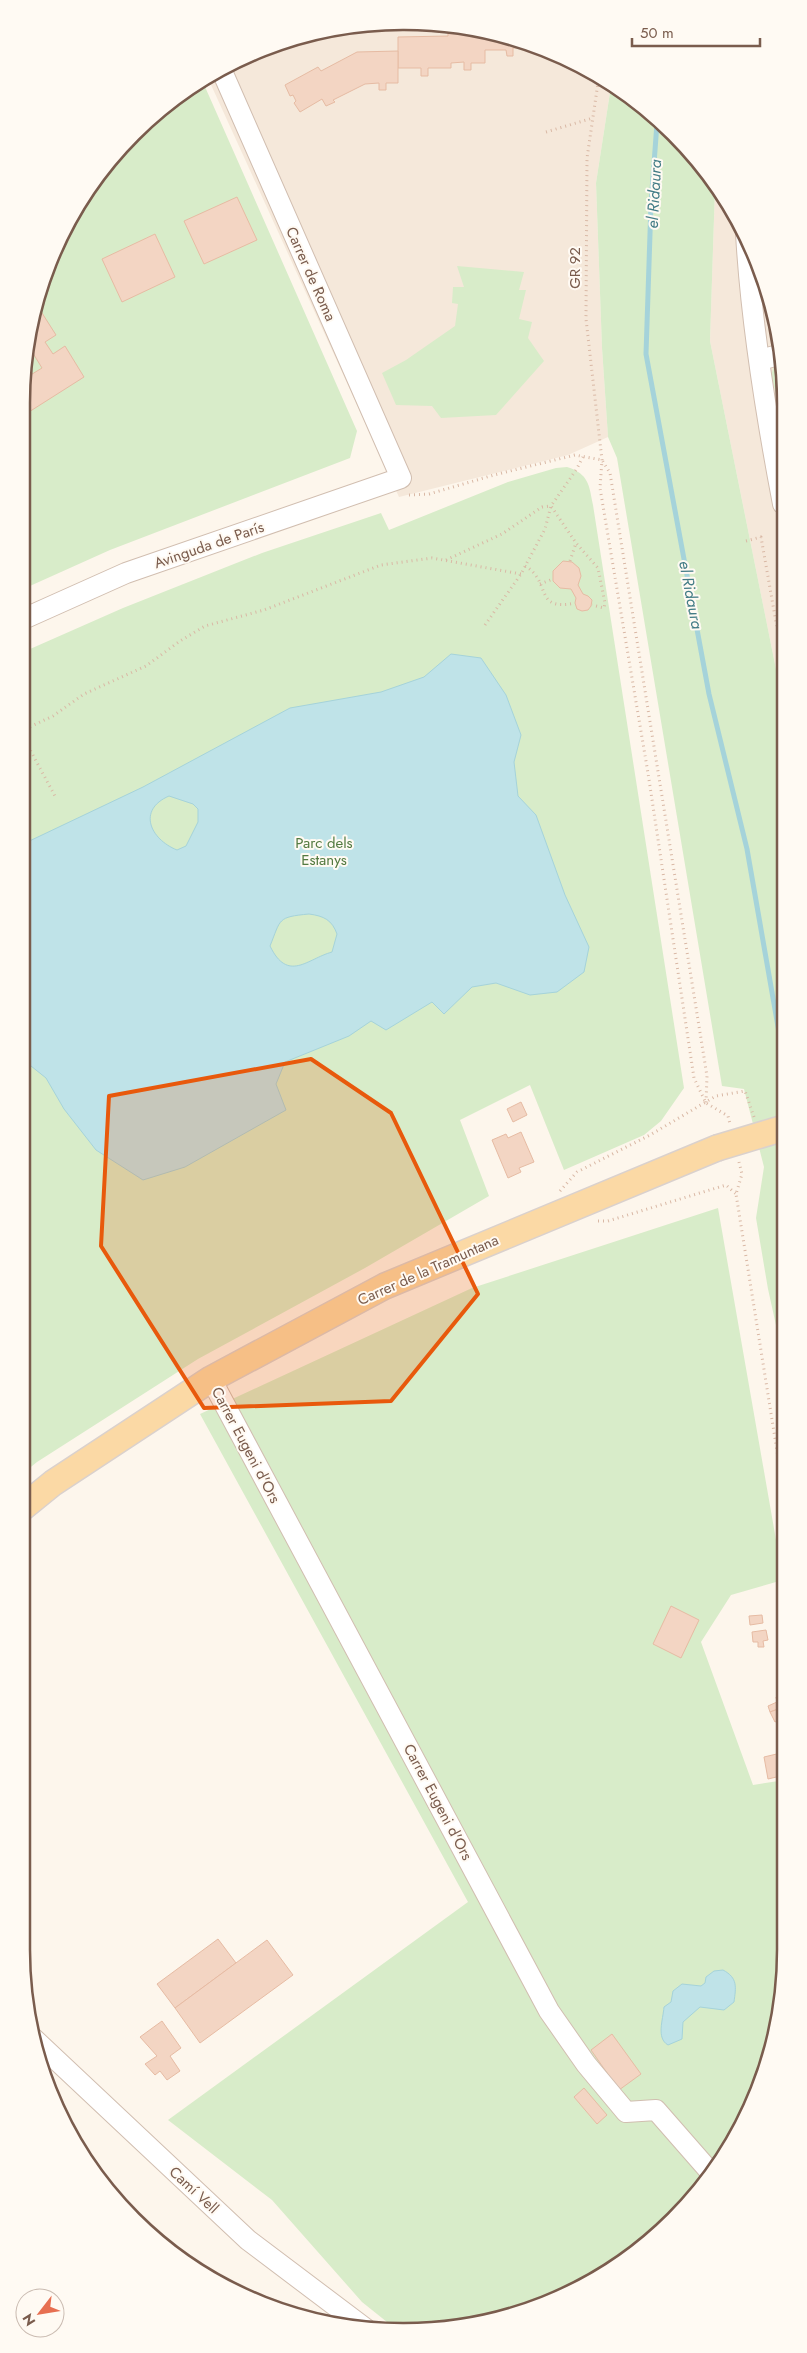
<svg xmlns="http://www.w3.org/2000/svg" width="807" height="2353" font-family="Jost,sans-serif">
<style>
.residential{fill:#f5e8da}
.green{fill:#d8ecc9}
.water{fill:#bfe3e8;stroke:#a5d3da;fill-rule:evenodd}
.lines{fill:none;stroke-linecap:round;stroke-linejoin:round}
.stream{stroke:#a5d3da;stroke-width:5}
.building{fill:#f3d5c3;stroke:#e6bba3}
.minor-casing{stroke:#d1beb0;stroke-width:22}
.major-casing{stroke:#dad1cd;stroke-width:28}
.path{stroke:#d9b8a5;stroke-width:3;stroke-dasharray:1 4;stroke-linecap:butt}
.minor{stroke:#fff;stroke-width:20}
.major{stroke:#fbd9a5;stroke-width:25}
.major-bridge-casing{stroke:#dad1cd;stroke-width:28;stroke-linecap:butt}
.major-bridge{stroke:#fbd9a5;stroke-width:25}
.marked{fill:#e8590c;fill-opacity:0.2;stroke:#e8590c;stroke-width:4;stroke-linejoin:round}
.labels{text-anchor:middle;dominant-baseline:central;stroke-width:4;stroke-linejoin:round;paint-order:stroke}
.street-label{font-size:15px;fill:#7a5c4d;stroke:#fffaf3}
.park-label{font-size:15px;fill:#537a41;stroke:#fffaf3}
.water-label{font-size:16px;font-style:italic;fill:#437c86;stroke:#fffaf3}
.rim{fill:none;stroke:#7a5c4d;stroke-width:2.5}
</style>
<rect width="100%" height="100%" fill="#fdf6ec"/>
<g class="residential">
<polygon points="428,22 502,34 595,73 611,86 596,183 602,348 608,437 568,455 399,497 207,76 280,42 353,25"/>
<polygon points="715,188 746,235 782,353 783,704 710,341"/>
</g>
<g class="green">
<polygon points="202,80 357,431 350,458 110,550 21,590 21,404 34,305 61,235 100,171 151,116"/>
<polygon points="611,86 691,151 715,188 710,341 783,704 785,1366 768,1289 756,1218 764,1167 744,1089 722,1086 617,458 608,437 602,348 596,183"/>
<polygon points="457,266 524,272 519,290 526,290 519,319 532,322 528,338 544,361 496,415 441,418 432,406 396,405 382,373 406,360 455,326 458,304 452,303 453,287 464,287"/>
<polygon points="782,365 783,399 777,397 771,375 774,367"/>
<path d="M567,467C589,474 589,485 593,505L684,1088L661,1121L644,1135L564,1170L530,1085L460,1120L489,1196L365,1268L198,1359L37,1462L21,1475V653L123,608L262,553L381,513L389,530L508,482L556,468Z"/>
<polygon points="718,1208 783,1580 731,1595 701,1642 753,1785 785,1780 786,1949 773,2048 721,2162 674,2220 616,2267 502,2319 428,2331 397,2330 362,2302 272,2200 168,2120 468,1902 200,1414 472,1288"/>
</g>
<g class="water">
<path d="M451,654L481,658L506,695L521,735L514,762L518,796L536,815L565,895L589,947L584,972L557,992L530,995L496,983L472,987L444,1014L432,1002L386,1030L371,1021L349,1036L285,1062L276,1084L286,1110L185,1167L143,1180L96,1150L64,1109L46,1078L21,1058V845L143,787L290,708L381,692L424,677ZM169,796L193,804L198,809V822L186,846L177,850C150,839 137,810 169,796ZM309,914C324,916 332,920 337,934L332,952C307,959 288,983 270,946C281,919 277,917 309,914Z"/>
<path d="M723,1970C738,1978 736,1987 734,2002L724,2010L700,2007L683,2022L682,2039L668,2045C656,2038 663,2020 664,2007L671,2002L673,1991L682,1984L701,1986L705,1983L706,1977L714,1971Z"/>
</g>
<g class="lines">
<polyline class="stream" points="657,123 651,204 646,354 709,694 747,849 784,1061"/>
</g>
<g class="building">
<polygon points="448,31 480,31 502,34 535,48 513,48 513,56 507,56 506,50 485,50 485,63 471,63 471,70 464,70 464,62 451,63 451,68 428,68 428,76 421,76 421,68 398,68 398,37 448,36"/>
<polygon points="398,51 398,83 386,83 386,90 379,90 379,83 365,84 333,100 335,102 326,106 322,99 300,112 294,103 296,101 293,95 290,96 285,85 318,67 321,71 357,52"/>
<polygon points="237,197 257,240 204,264 184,221"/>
<polygon points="155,234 175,277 122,302 102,259"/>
<polygon points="35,302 56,335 45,342 53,354 65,346 84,377 21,417 24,379 42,368 31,350 28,352"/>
<polygon points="563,561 572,562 579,568 581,576 578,585 583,594 588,596 592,600 591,606 588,610 582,611 577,609 575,603 576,598 571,589 560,588 553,581 553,571"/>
<polygon points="521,1102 527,1115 513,1122 507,1109"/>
<polygon points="521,1132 534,1162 519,1168 521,1172 508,1178 492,1140 506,1134 508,1138"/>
<polygon points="671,1606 699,1620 681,1658 653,1644"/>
<polygon points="762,1615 763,1623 750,1625 749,1616"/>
<polygon points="766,1630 768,1640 763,1641 764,1647 758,1647 758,1642 753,1642 752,1632"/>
<polygon points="785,1693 785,1707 782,1711 781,1708 770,1712 768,1706 777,1702 776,1697"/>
<polygon points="781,1708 782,1711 785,1709 785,1718 775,1722 770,1712"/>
<polygon points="785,1752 785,1775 768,1779 764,1757"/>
<polygon points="218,1939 236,1963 175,2008 157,1984"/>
<polygon points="267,1940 293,1975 200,2043 175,2008"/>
<polygon points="162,2021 181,2048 170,2056 180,2071 167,2080 160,2071 155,2075 145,2064 157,2056 140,2037"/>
<polygon points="612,2034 641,2074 619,2090 591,2050"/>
<polygon points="584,2088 607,2115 597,2124 574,2097"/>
</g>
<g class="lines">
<defs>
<g id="minor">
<path d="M746,233C751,324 766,415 783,504"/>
<polyline points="760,360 782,354"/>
<polyline points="21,620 126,573 401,478 221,69"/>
<polyline points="211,1379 549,2011 586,2064 626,2112 656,2110 712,2174"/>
<polyline points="33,2038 248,2240 366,2329"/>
</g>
<polyline id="major" points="21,1509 53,1483 211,1379 385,1286 717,1148"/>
</defs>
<use href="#minor" class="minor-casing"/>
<use href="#major" class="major-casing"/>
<g class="path">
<polyline points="599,76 587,158 586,319 602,460 600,488 648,773 694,1078 706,1103 728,1116 730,1124"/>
<polyline points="546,132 593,118"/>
<polyline points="409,495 429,494 494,475 575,455 602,460 610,473 707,1076 706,1103"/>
<polyline points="746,541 761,537 783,662"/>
<polyline points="446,560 502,534 542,507 551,506 576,543 598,568 605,603 604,608 592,605"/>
<polyline points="570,561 576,543"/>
<path d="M525,566C552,581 533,612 575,603"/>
<polyline points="540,584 553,579"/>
<polyline points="485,625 521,574 545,529 551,506 576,470 583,457"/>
<polyline points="21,731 53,716 84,694 146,666 180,641 205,626 264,610 381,565 432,558 521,574"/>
<polyline points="21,733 55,796"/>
<polyline points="739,1162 742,1174 736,1194 785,1501"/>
<polyline points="560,1191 577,1172 650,1135 716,1096 745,1091 754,1117"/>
<polyline points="598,1221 608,1221 726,1185 736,1194"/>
</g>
<use href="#minor" class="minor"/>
<use href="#major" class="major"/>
<defs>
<polyline id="major-bridge" points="717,1148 784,1128"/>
</defs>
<use href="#major-bridge" class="major-bridge-casing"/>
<use href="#major-bridge" class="major-bridge"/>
</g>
<path class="marked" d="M311,1059L391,1113L478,1294L391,1401L204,1408L101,1246L109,1096Z"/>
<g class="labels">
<g class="street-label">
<text transform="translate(575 268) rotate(-90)">GR 92</text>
<text transform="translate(311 274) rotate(66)">Carrer de Roma</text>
<text transform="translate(209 545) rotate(-19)">Avinguda de París</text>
<text transform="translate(428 1270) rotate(-24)">Carrer de la Tramuntana</text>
<text transform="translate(246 1445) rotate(62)">Carrer Eugeni d'Ors</text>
<text transform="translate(438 1802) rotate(62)">Carrer Eugeni d'Ors</text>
<text transform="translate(194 2190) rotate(43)">Camí Vell</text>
</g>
<g class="park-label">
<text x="324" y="843">Parc dels<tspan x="324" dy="17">Estanys</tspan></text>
</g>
<g class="water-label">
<text transform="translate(654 194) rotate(-87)">el Ridaura</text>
<text transform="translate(691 595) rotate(79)">el Ridaura</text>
</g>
</g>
<path d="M0 0H807V2353H0ZM403 30H404A373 373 0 0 1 777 403V1950A373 373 0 0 1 404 2323H403A373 373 0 0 1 30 1950V403A373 373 0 0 1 403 30Z" fill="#fffaf3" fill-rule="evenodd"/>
<path class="rim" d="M403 30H404A373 373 0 0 1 777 403V1950A373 373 0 0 1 404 2323H403A373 373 0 0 1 30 1950V403A373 373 0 0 1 403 30Z"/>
<g transform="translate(40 2313) rotate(239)"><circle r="24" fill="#fffaf3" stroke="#cabbb1"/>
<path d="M0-4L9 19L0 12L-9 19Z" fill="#e76f51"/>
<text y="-8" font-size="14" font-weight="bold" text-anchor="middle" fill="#7a5c4d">N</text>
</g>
<path d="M632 38v8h128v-8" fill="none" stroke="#7a5c4d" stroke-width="2.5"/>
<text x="640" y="38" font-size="15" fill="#7a5c4d" stroke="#fffaf3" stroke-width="4" paint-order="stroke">50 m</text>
</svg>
